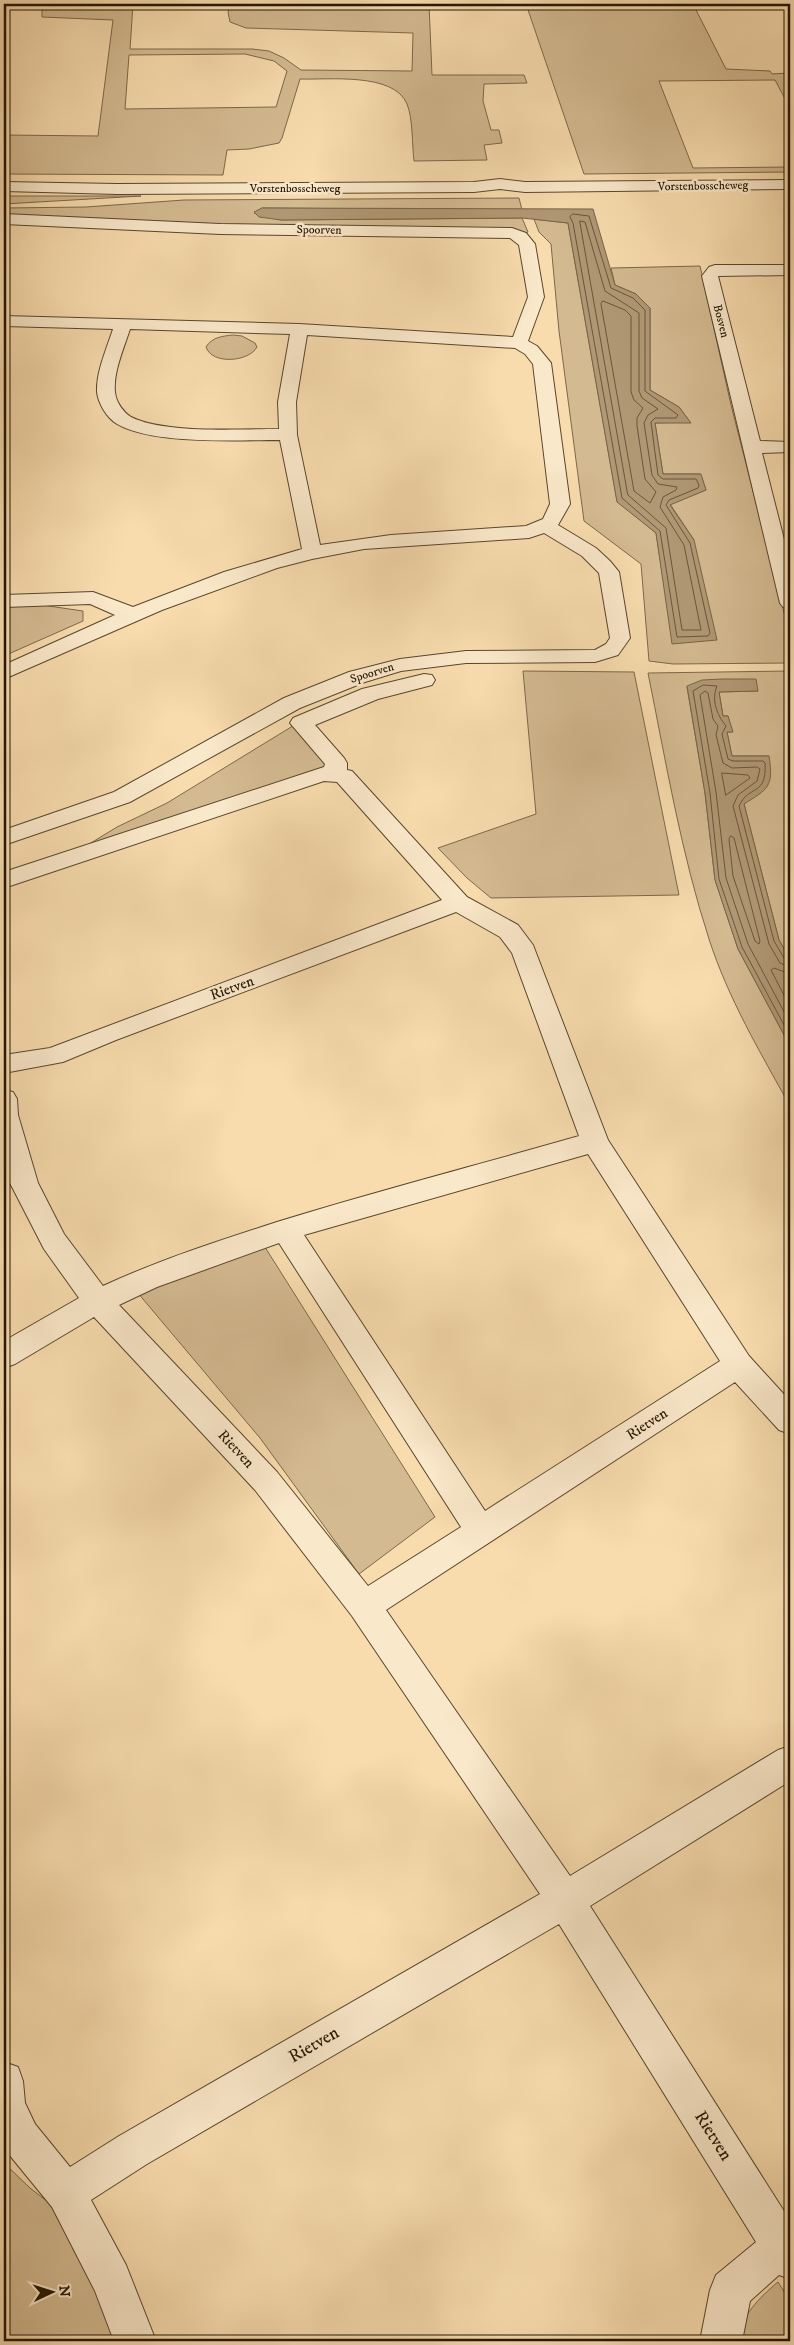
<svg xmlns="http://www.w3.org/2000/svg" width="794" height="2345" font-family="'IM FELL DW Pica',serif">
<style>
.green{fill:#d4ba91;stroke:#7c684a;fill-rule:evenodd}
.water{fill:#b09874;stroke:#786446}
.lines{fill:none;stroke-linecap:round;stroke-linejoin:round}
.shore{stroke:#6a563b;stroke-width:1}
.minor-casing{stroke:#58472d;stroke-width:2}
.minor{fill:#fae8ca;fill-rule:evenodd}
.labels{text-anchor:middle;dominant-baseline:central;stroke-width:5;stroke-linejoin:round;paint-order:stroke}
.far-street-label{font-size:12px;fill:#231502;stroke:#fae8ca}
.street-label{font-size:15px;fill:#231502;stroke:#fae8ca}
.near-street-label{font-size:18px;fill:#231502;stroke:#fae8ca}
</style>
<rect width="100%" height="100%" fill="#f8dcae"/>
<filter id="stains"><feTurbulence type="fractalNoise" baseFrequency=".004" numOctaves="4"/><feColorMatrix values="0 0 0 0 .2 0 0 0 0 .09 0 0 0 0 .02 0 0 0 .5 -.17"/></filter>
<radialGradient id="worn" r=".72"><stop offset=".6" stop-color="#630" stop-opacity="0"/><stop offset="1" stop-color="#630" stop-opacity=".3"/></radialGradient>
<g class="green">
<path d="M42,4H133L130,49H252L269,51L284,58L301,70L412,71L413,33L246,28L230,22L228,12L231,4H429L432,75H524L527,83L484,84L483,101L491,130H499L502,143L484,145L487,160L414,161C412,145 413,118 407,104C394,72 328,80 300,79L282,138L279,143L249,149L227,150L223,175L4,174V135L98,136L113,20L42,17ZM245,54L274,61L287,71L276,107L125,109L129,55Z"/>
<polygon points="526,4 693,4 726,69 770,71 772,74 789,73 790,108 775,80 659,81 693,168 790,167 790,172 584,174"/>
<polygon points="9,196 141,196 4,204 4,197"/>
<polygon points="519,198 522,210 262,208 254,213 281,220 522,218 528,232 524,234 4,217 4,208 86,207 184,200"/>
<polygon points="534,219 568,223 617,501 656,533 673,644 694,540 670,504 706,490 700,474 663,474 655,423 690,422 679,407 650,390 650,308 636,294 615,285 611,268 700,266 731,405 790,636 790,663 673,664 649,661 641,564 584,521 559,331 551,244 539,232"/>
<path d="M233,335L242,336L255,343L257,347C249,362 212,365 206,347C212,337 223,336 233,335Z"/>
<polygon points="42,605 83,611 83,621 4,656 4,607"/>
<polygon points="523,671 634,672 679,895 491,898 467,878 438,848 536,814"/>
<path d="M790,671V959L779,940L744,804L769,756H732L727,732H732L728,716H723L719,692L758,691C730,681 716,674 687,687L705,793L715,880L738,949L790,1046V1106C760,1052 728,998 709,939C681,853 666,762 648,673Z"/>
<polygon points="296,724 331,768 81,849 117,827 167,803"/>
<polygon points="263,1244 435,1517 359,1574 260,1438 137,1292"/>
<polygon points="4,2163 30,2188 57,2209 79,2244 117,2341 4,2341"/>
<path d="M778,2282L790,2301V2341H739C741,2315 759,2298 778,2282Z"/>
</g>
<g class="water">
<polygon points="262,208 593,209 615,285 636,294 650,308 650,390 679,407 691,423 655,423 663,474 701,474 706,490 670,505 694,540 717,640 672,644 656,533 617,502 568,223 522,218 281,220 259,217 254,212"/>
<path d="M722,679H756L758,691L719,692L723,716H728L733,732H727L732,756H769C774,787 768,789 744,804L779,940L790,959V1046L738,949L715,880L705,793L687,686L702,680Z"/>
</g>
<g class="lines">
<g class="shore">
<polygon points="573,214 589,216 611,288 633,298 645,310 645,391 678,415 676,418 655,418 651,422 658,475 663,479 696,479 699,485 698,488 669,500 666,505 690,543 710,633 708,636 677,637 660,531 622,498 573,223 570,217"/>
<polygon points="580,221 585,222 605,291 639,313 639,391 642,398 658,409 648,415 644,423 652,475 658,484 677,487 676,490 663,497 660,507 684,545 701,630 682,630 666,528 628,495"/>
<polygon points="603,301 625,310 631,316 631,392 634,400 643,408 637,418 637,426 645,479 656,492 650,503 634,491 601,304"/>
<polygon points="722,773 748,775 750,778 726,795"/>
<polygon points="731,836 734,838 760,941 759,944 755,941 733,876 729,839"/>
<path d="M790,960L784,958L774,941L739,806C749,784 767,797 765,763L763,761H733L728,759L722,734L726,726C717,715 711,700 717,686L703,685L693,691L710,793L719,879L742,947L790,1036"/>
<polyline points="790,967 780,963 769,944 733,806 738,795 757,781 760,769 757,767 732,768 723,763 716,735 718,726 713,719 708,693 705,691 700,695 716,792 726,878 748,944 790,1023"/>
<polyline points="790,974 774,968 771,970 790,1007"/>
</g>
<defs>
<g id="minor">
<polygon points="500,179 525,182 790,180 790,189 525,192 500,189 474,192 117,194 4,191 4,182 117,184 474,182"/>
<path d="M4,214L220,224L512,228L526,233L535,244L544,297L528,341L537,346L551,363L570,504L558,525L596,548L610,561L619,572L630,638L618,655L595,662L466,663L401,671L365,682L300,708L130,802L4,845V830L114,792L284,698L349,672L400,659L466,651L595,650L606,644L610,638L599,573L582,556L544,533L529,538L364,549L312,559L277,568L162,610L4,679V665L115,615L90,604L4,607V595L93,592L133,607L224,572L302,549L280,440C238,440 153,445 117,424C107,418 98,403 97,392C96,372 107,348 113,329L4,326V316L299,324L513,337L528,297L519,245L510,238L220,234L4,224ZM130,329L290,334L278,402L279,429C240,429 165,434 131,417C123,412 116,402 115,392C113,372 124,348 130,329ZM307,335L515,348L525,354L533,364L550,504L543,519L526,526L391,535L320,545L297,435L296,402Z"/>
<polygon points="715,265 790,265 790,275 718,276 760,441 790,442 790,452 762,453 790,563 790,609 783,607 780,603 702,276 709,267"/>
<path d="M424,674L432,675L435,680L432,685L378,699L315,725L344,758L347,763V770L352,771L467,897L518,925L533,945L608,1140L749,1356L790,1401V1434L779,1430L735,1382L386,1610L570,1876L778,1750L790,1746V1781L590,1906L789,2219H790V2279L779,2275L750,2301L742,2341H700L710,2290L716,2275L756,2242L559,1924L147,2164L91,2200L126,2265L156,2341H114L95,2291L52,2207L7,2152L4,2145V2062L18,2067L23,2081L25,2103L35,2124L70,2167L119,2136L540,1894L352,1616L255,1490L94,1317L15,1364L4,1368V1341L79,1298L44,1249L10,1183L4,1159V1090L13,1092L17,1099L18,1115L38,1183L64,1234L103,1286C159,1260 218,1241 277,1222C377,1191 478,1165 579,1136L512,953L500,937L456,912L116,1040L63,1062L4,1073V1055L50,1048L442,900L337,782L324,781L4,888V872L324,767L325,764L290,723L293,718L362,689ZM588,1154L720,1361L485,1511L304,1235ZM279,1243L461,1527L368,1586L277,1472L119,1305L157,1287Z"/>
</g>
</defs>
<use href="#minor" class="minor-casing"/>
<use href="#minor" class="minor"/>
</g>
<g class="labels">
<g class="far-street-label">
<text transform="translate(703 186) rotate(-1)">Vorstenbosscheweg</text>
<text x="295" y="188">Vorstenbosscheweg</text>
<text transform="translate(319 230) rotate(1)">Spoorven</text>
<text transform="translate(721 321) rotate(76)">Bosven</text>
<text transform="translate(372 673) rotate(-17)">Spoorven</text>
</g>
<g class="street-label">
<text transform="translate(232 988) rotate(-20)">Rietven</text>
<text transform="translate(647 1424) rotate(-33)">Rietven</text>
<text transform="translate(236 1449) rotate(47)">Rietven</text>
</g>
<g class="near-street-label">
<text transform="translate(314 2045) rotate(-30)">Rietven</text>
<text transform="translate(713 2136) rotate(58)">Rietven</text>
</g>
</g>
<rect width="794" height="2345" fill="none" stroke="#f8dcae" stroke-width="20"/>
<rect x="5" y="5" width="784" height="2335" fill="none" stroke="#231502" stroke-width="2.5"/>
<rect x="10" y="10" width="774" height="2325" fill="none" stroke="#231502"/>
<g transform="translate(52 2292) rotate(86)" stroke="#fae8ca" stroke-width="4" paint-order="stroke">
<path d="M0-4L9 19L0 12L-9 19Z" fill="#231502"/>
<text y="-8" font-size="14" font-weight="bold" text-anchor="middle" fill="#231502">N</text>
</g>
<rect width="100%" height="100%" filter="url(#stains)"/>
<rect width="100%" height="100%" fill="url(#worn)"/>
</svg>
